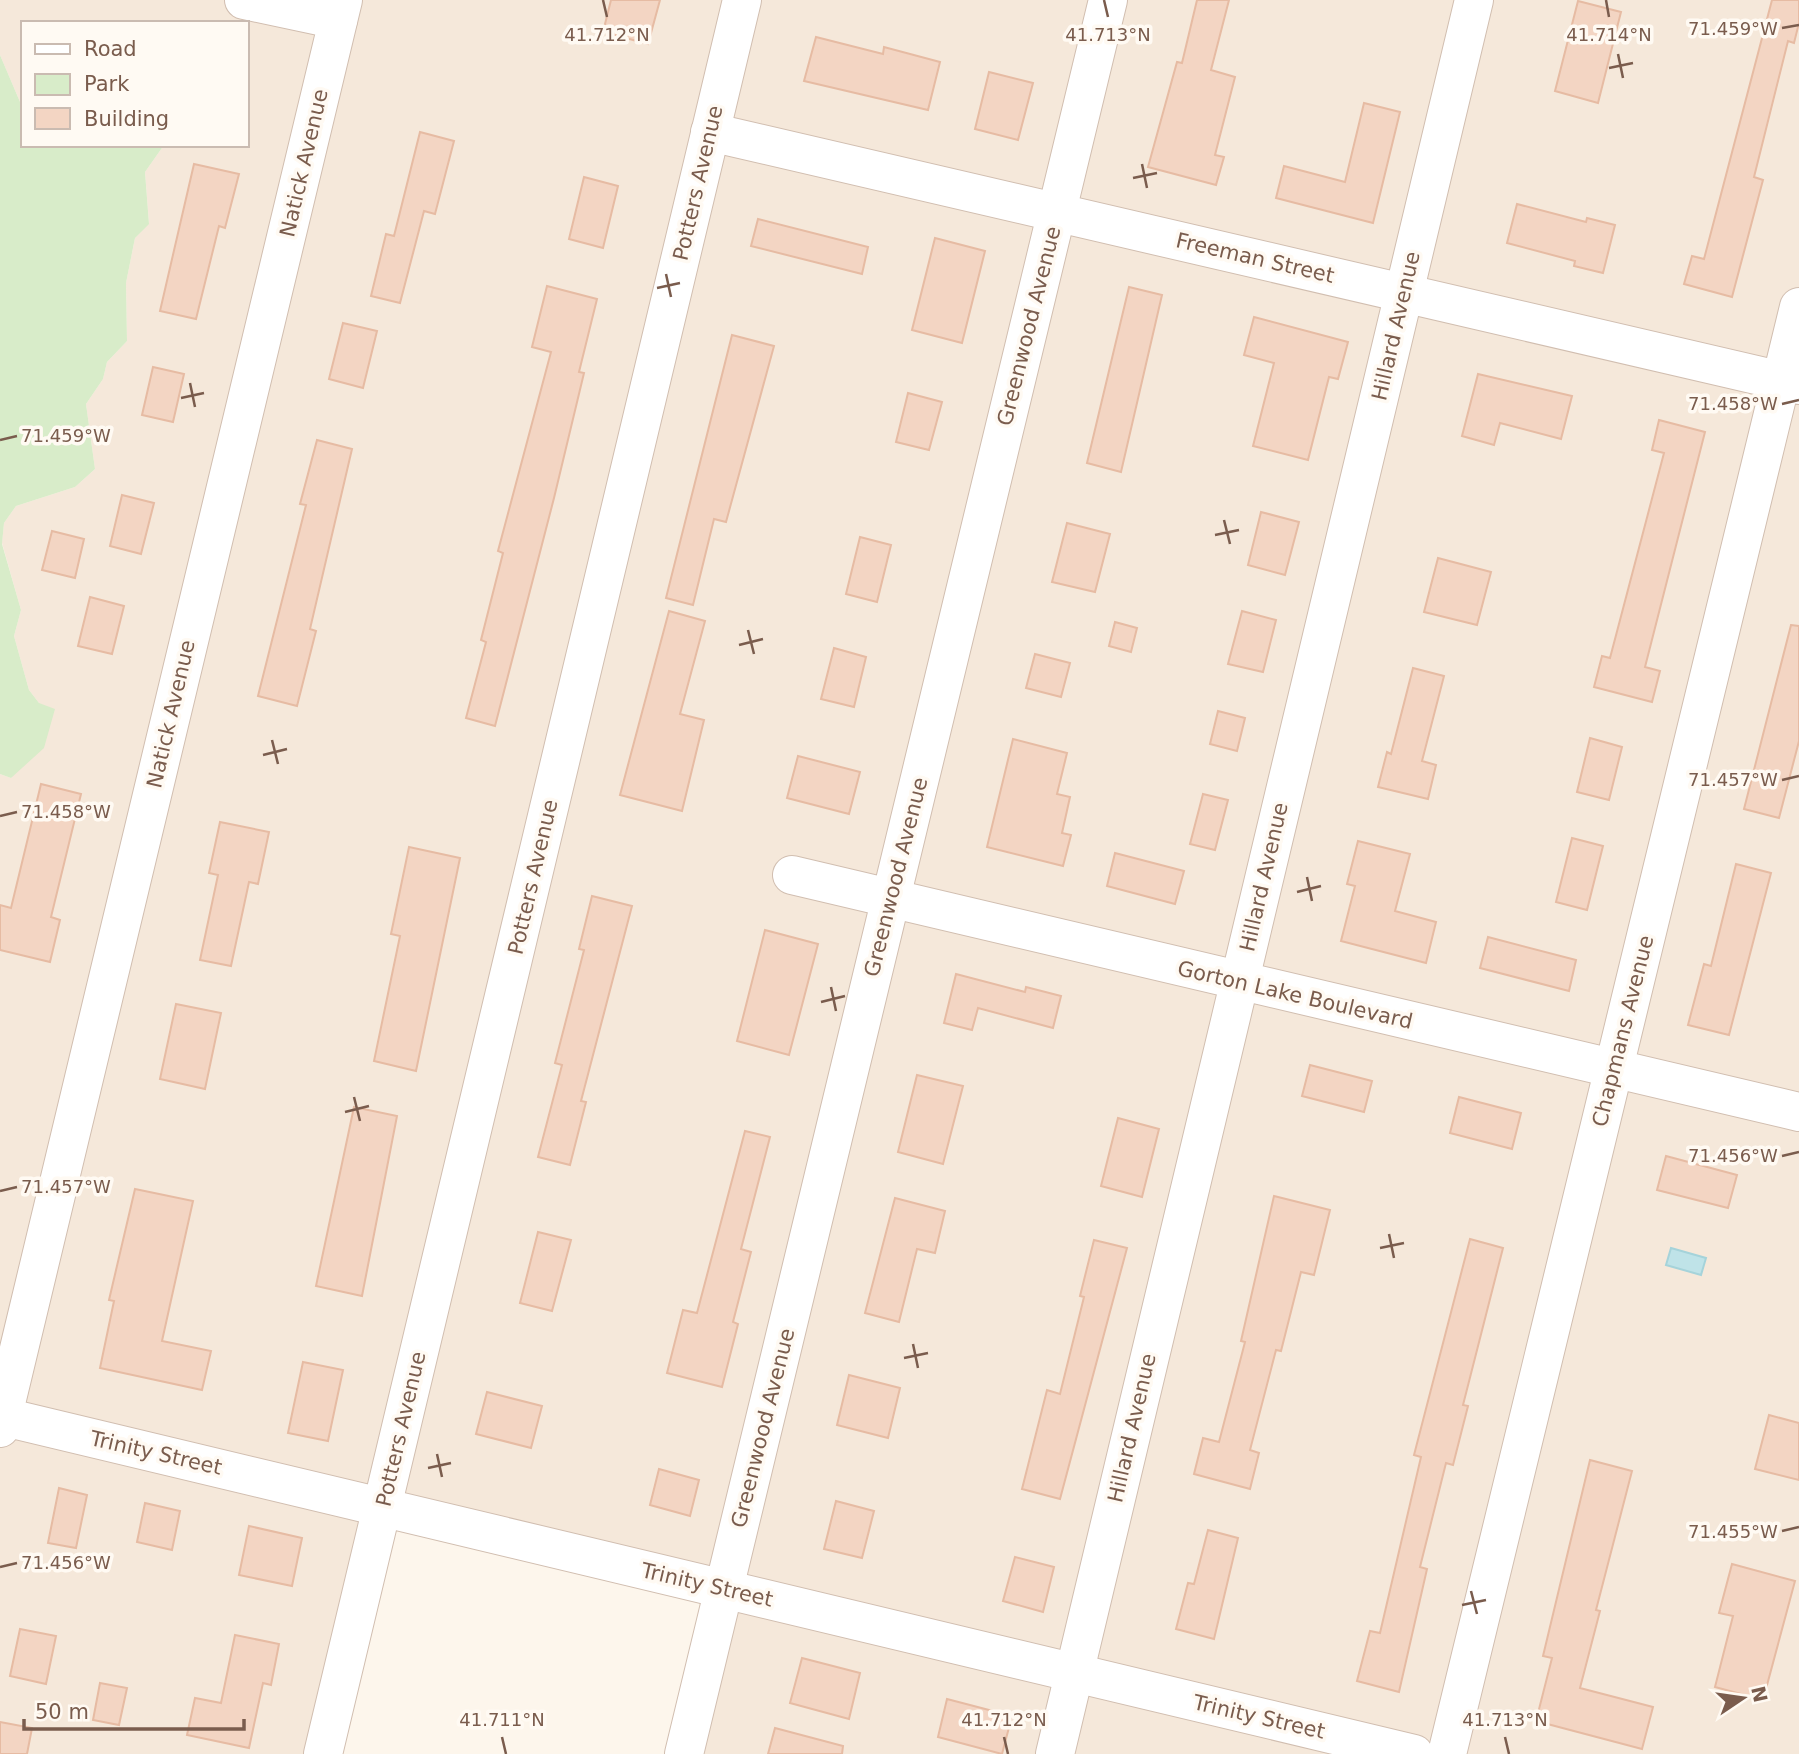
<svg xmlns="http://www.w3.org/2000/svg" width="1799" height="1754" font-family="'DejaVu Sans',sans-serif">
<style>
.residential{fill:#f5e8da}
.green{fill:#d8ecc9}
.water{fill:#bfe3e8;stroke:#a5d3da;stroke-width:2}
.building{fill:#f3d5c3;stroke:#e6bba3;stroke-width:2}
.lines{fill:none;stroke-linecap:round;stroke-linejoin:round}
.minor-casing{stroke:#d1beb0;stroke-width:40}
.minor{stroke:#fff;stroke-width:38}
.ticks{fill:none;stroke:#7a5c4d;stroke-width:2.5}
.labels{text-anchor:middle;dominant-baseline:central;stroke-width:7;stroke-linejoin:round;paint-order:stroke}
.street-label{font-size:21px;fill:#7a5c4d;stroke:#fffaf3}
.ticks-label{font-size:18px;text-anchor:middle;fill:#7a5c4d;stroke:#fffaf3;stroke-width:7;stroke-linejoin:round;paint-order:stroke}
</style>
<rect width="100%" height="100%" fill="#fdf6ec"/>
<polygon class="residential" points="0,0 1799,0 1799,1754 687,1754 727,1592 388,1508 317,1754 0,1754 0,774 11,778 39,703 29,690 14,636 21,610 2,543 4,523 16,506 75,487 95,469 86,404 103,379 107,362 127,341 126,283 135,238 149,223 145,172 164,145 247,145 247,23 23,23 23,109 0,55"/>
<polygon class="green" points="0,55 23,109 23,145 164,145 145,172 149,224 135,238 126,283 127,341 107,362 103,379 86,404 95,469 75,487 16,506 4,523 2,544 21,610 14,636 29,690 39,703 55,709 44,748 11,778 0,774"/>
<polygon class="water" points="1671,1248 1706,1258 1701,1275 1666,1265"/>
<g class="building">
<polygon points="611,0 660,0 648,44 603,32"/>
<polygon points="1197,0 1229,0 1211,70 1235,77 1215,155 1224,157 1216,185 1148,167 1177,62 1182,63"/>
<polygon points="1772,0 1799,0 1799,23 1794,43 1788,41 1754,177 1763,180 1732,297 1684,284 1692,256 1704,259"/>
<polygon points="1578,1 1621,12 1598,103 1555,91"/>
<polygon points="816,37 883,54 884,47 940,62 928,110 804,81"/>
<polygon points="989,72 1033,83 1018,140 975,129"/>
<polygon points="1364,103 1400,112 1373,223 1276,198 1284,166 1345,182"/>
<polygon points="420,132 454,141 435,214 424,211 400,303 371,296 386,234 394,236"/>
<polygon points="194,164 239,174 225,228 219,226 196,319 160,311"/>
<polygon points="584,177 618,186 603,248 569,239"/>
<polygon points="1517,204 1586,222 1587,218 1615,225 1603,273 1574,266 1575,261 1507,243"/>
<polygon points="758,219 868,247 862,274 751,246"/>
<polygon points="935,238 985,251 962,343 912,330"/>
<polygon points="547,286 597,299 579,372 584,373 554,498 495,726 466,718 486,642 481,640 503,553 498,551 551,352 532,347"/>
<polygon points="1129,287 1162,295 1121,472 1087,463"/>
<polygon points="1254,317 1348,342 1338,379 1329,377 1308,460 1253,446 1274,363 1244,355"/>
<polygon points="343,323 377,331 363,388 329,379"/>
<polygon points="732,335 774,346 726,522 714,519 693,605 666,598"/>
<polygon points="153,367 184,374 173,422 142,415"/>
<polygon points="1478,374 1572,396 1561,439 1500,423 1494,445 1462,436"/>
<polygon points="908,393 942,402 929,450 896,442"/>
<polygon points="1659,420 1705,432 1645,667 1660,671 1652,702 1594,687 1602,656 1610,658 1664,453 1652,450"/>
<polygon points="317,440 352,449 310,629 316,631 297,706 258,696 306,505 300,504"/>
<polygon points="122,495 154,503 141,554 110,546"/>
<polygon points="1261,512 1299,522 1285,575 1248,565"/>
<polygon points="1067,523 1110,534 1095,592 1052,582"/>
<polygon points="52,531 84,539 75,578 42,570"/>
<polygon points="860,537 891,545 877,602 846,594"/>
<polygon points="1438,558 1491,572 1477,625 1424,612"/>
<polygon points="90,597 124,606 112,654 78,646"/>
<polygon points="669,611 705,621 680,714 704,720 682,811 620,795"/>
<polygon points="1242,611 1276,620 1263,672 1228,664"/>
<polygon points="1115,622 1137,628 1131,652 1109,646"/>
<polygon points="1791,625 1799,626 1799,741 1779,818 1744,809"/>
<polygon points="834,648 866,657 854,707 821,699"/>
<polygon points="1035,654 1070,663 1061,697 1026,688"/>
<polygon points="1413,668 1444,676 1422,761 1436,765 1428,799 1378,787 1387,752 1391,754"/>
<polygon points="1218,711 1245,718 1237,751 1210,744"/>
<polygon points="1590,738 1622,747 1609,800 1577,792"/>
<polygon points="1013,739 1067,753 1057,794 1070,797 1062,833 1071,835 1063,866 987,847"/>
<polygon points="798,756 860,772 849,814 787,798"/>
<polygon points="41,784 81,794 51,917 60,920 50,962 0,950 0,905 11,908"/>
<polygon points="1203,794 1228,800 1215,850 1190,844"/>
<polygon points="220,822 269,832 258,884 249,882 231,966 200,960 218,875 209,873"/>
<polygon points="1572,838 1603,846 1587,910 1556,902"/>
<polygon points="1358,841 1410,854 1395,911 1436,922 1426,963 1341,941 1355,886 1347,884"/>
<polygon points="409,847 460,858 416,1071 374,1061 400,936 391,934"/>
<polygon points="1115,853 1184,871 1175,904 1107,886"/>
<polygon points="1736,864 1771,873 1729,1035 1688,1025 1704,964 1711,966"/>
<polygon points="592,896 632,906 581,1101 586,1102 570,1165 538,1157 562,1065 555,1063 584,950 579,949"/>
<polygon points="765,930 818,944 789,1055 737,1041"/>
<polygon points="1488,937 1576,960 1569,991 1480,968"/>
<polygon points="956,974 1025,992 1026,987 1061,996 1053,1028 978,1008 972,1030 944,1023"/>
<polygon points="176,1004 221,1013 205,1089 160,1079"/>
<polygon points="1310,1065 1372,1081 1364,1112 1302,1096"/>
<polygon points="917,1075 963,1086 943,1164 898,1152"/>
<polygon points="1459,1097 1521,1113 1512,1149 1450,1133"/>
<polygon points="354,1107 397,1116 362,1296 316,1286"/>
<polygon points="1118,1118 1159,1129 1142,1197 1101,1186"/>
<polygon points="745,1131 770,1137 741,1249 751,1252 733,1322 738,1324 722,1387 667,1373 683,1310 697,1313"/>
<polygon points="1666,1156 1737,1175 1728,1208 1657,1190"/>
<polygon points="135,1189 193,1201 162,1341 211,1351 202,1390 100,1368 114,1301 109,1300"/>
<polygon points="1274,1196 1330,1210 1314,1275 1301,1272 1281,1351 1276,1350 1250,1450 1259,1453 1250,1489 1194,1474 1203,1438 1219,1442 1245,1342 1241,1341"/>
<polygon points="895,1198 945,1211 935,1253 917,1249 899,1322 865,1313"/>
<polygon points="538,1232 571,1240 552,1311 520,1303"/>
<polygon points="1470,1239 1503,1248 1463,1405 1468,1406 1453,1465 1446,1463 1420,1567 1427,1569 1399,1692 1357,1681 1370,1631 1380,1633 1421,1457 1414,1455"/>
<polygon points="1094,1240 1127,1248 1060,1499 1022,1489 1047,1390 1060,1394 1084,1297 1080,1296"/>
<polygon points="303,1362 343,1370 328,1441 288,1433"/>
<polygon points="849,1375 900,1388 888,1438 837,1425"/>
<polygon points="487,1392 542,1406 531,1448 476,1434"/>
<polygon points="1769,1415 1799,1423 1799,1480 1755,1469"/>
<polygon points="1590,1460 1632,1471 1596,1610 1600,1611 1580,1688 1653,1707 1642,1749 1536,1721 1552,1658 1543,1656"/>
<polygon points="659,1469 699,1480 690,1516 650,1505"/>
<polygon points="59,1488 87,1495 76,1548 48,1543"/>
<polygon points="836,1501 874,1511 862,1558 824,1549"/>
<polygon points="145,1503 180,1511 172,1550 137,1542"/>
<polygon points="249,1526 302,1538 292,1586 239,1575"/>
<polygon points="1208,1530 1238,1538 1214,1639 1176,1629 1188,1583 1194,1584"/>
<polygon points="1015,1557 1054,1567 1043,1612 1003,1601"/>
<polygon points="1732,1564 1795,1581 1763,1700 1715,1687 1733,1616 1719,1613"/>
<polygon points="20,1629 56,1636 46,1684 10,1676"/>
<polygon points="235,1635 279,1644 271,1685 263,1683 249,1748 187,1735 195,1698 221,1703"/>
<polygon points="802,1658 860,1673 849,1719 790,1703"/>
<polygon points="100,1683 127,1688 119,1725 93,1720"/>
<polygon points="947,1699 1012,1716 1002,1754 938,1737"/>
<polygon points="0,1722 32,1728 27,1754 0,1754"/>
<polygon points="775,1728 843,1746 842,1754 768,1754"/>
</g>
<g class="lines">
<defs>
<g id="minor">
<polyline points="244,0 338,20"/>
<polyline points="710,132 1799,385"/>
<polyline points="792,875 1799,1112"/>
<polyline points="0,1416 1414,1754"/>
<polyline points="0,1428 343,0"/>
<polyline points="323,1754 742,0"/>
<polyline points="684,1754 1108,0"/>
<polyline points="1055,1754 1474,0"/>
<polyline points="1447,1754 1799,307"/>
</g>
</defs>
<use href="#minor" class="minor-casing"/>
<use href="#minor" class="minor"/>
</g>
<path class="ticks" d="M603,0L607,17M1104,0L1108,17M1606,0L1609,17M1782,28L1799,25M1618,54L1623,78M1609,68L1633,63M1142,164L1147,188M1133,178L1157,173M666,274L671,297M657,288L680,283M190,383L195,407M181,398L204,393M1782,404L1799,400M0,440L17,436M1224,520L1230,544M1215,535L1239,530M748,630L754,654M739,645L763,639M272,740L278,764M263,755L287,749M1782,780L1799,776M0,816L17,812M1307,877L1312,901M1297,892L1321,886M831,987L836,1011M821,1002L845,996M354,1097L360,1121M345,1112L369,1106M1782,1156L1799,1152M0,1191L17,1187M1389,1234L1394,1258M1380,1248L1404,1243M913,1344L918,1368M904,1358L928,1353M437,1454L442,1477M428,1468L451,1463M1782,1531L1799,1527M0,1567L17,1563M1471,1591L1477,1614M1462,1605L1486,1600M502,1737L506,1754M1004,1737L1008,1754M1505,1737L1509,1754"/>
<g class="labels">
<g class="street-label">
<text transform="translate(304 163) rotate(-77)">Natick Avenue</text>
<text transform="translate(698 183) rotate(-77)">Potters Avenue</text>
<text transform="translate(1255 258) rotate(13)">Freeman Street</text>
<text transform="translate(1029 326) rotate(-76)">Greenwood Avenue</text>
<text transform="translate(1396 326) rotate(-77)">Hillard Avenue</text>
<text transform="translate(171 714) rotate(-77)">Natick Avenue</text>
<text transform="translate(533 877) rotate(-77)">Potters Avenue</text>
<text transform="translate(896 877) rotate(-76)">Greenwood Avenue</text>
<text transform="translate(1264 877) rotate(-77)">Hillard Avenue</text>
<text transform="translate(1295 995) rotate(13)">Gorton Lake Boulevard</text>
<text transform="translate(1623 1031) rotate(-76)">Chapmans Avenue</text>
<text transform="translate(763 1428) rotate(-76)">Greenwood Avenue</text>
<text transform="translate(1132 1428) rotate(-77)">Hillard Avenue</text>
<text transform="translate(401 1429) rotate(-77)">Potters Avenue</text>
<text transform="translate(156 1453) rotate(13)">Trinity Street</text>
<text transform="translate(707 1585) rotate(13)">Trinity Street</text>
<text transform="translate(1259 1717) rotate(13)">Trinity Street</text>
</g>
</g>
<g class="ticks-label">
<text x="1733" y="35">71.459°W</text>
<text x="607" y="41">41.712°N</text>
<text x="1108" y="41">41.713°N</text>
<text x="1609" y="41">41.714°N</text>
<text x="1733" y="410">71.458°W</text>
<text x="66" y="442">71.459°W</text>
<text x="1733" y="786">71.457°W</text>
<text x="66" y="818">71.458°W</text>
<text x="1733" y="1162">71.456°W</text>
<text x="66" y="1193">71.457°W</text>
<text x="1733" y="1538">71.455°W</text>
<text x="66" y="1569">71.456°W</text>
<text x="502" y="1726">41.711°N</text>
<text x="1004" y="1726">41.712°N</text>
<text x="1505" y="1726">41.713°N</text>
</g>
<rect x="21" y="21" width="228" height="126" fill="#fffaf3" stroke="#cabbb1" stroke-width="2"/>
<rect x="35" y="44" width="35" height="10" fill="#ffffff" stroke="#cabbb1" stroke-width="2"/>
<text x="84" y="56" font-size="21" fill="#7a5c4d">Road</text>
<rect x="35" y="74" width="35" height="21" fill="#d8ecc9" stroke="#cabbb1" stroke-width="2"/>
<text x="84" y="91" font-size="21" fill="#7a5c4d">Park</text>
<rect x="35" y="108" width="35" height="21" fill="#f3d5c3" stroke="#cabbb1" stroke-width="2"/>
<text x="84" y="126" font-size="21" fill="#7a5c4d">Building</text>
<g transform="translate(1743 1698) rotate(77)" stroke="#fffaf3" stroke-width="5" paint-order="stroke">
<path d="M0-5L12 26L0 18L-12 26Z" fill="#7a5c4d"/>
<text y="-10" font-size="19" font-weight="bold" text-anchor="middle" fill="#7a5c4d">N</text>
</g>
<path d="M24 1719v10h220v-10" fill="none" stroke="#7a5c4d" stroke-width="3.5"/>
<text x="35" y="1719" font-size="21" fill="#7a5c4d" stroke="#fffaf3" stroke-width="5" paint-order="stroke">50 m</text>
</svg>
